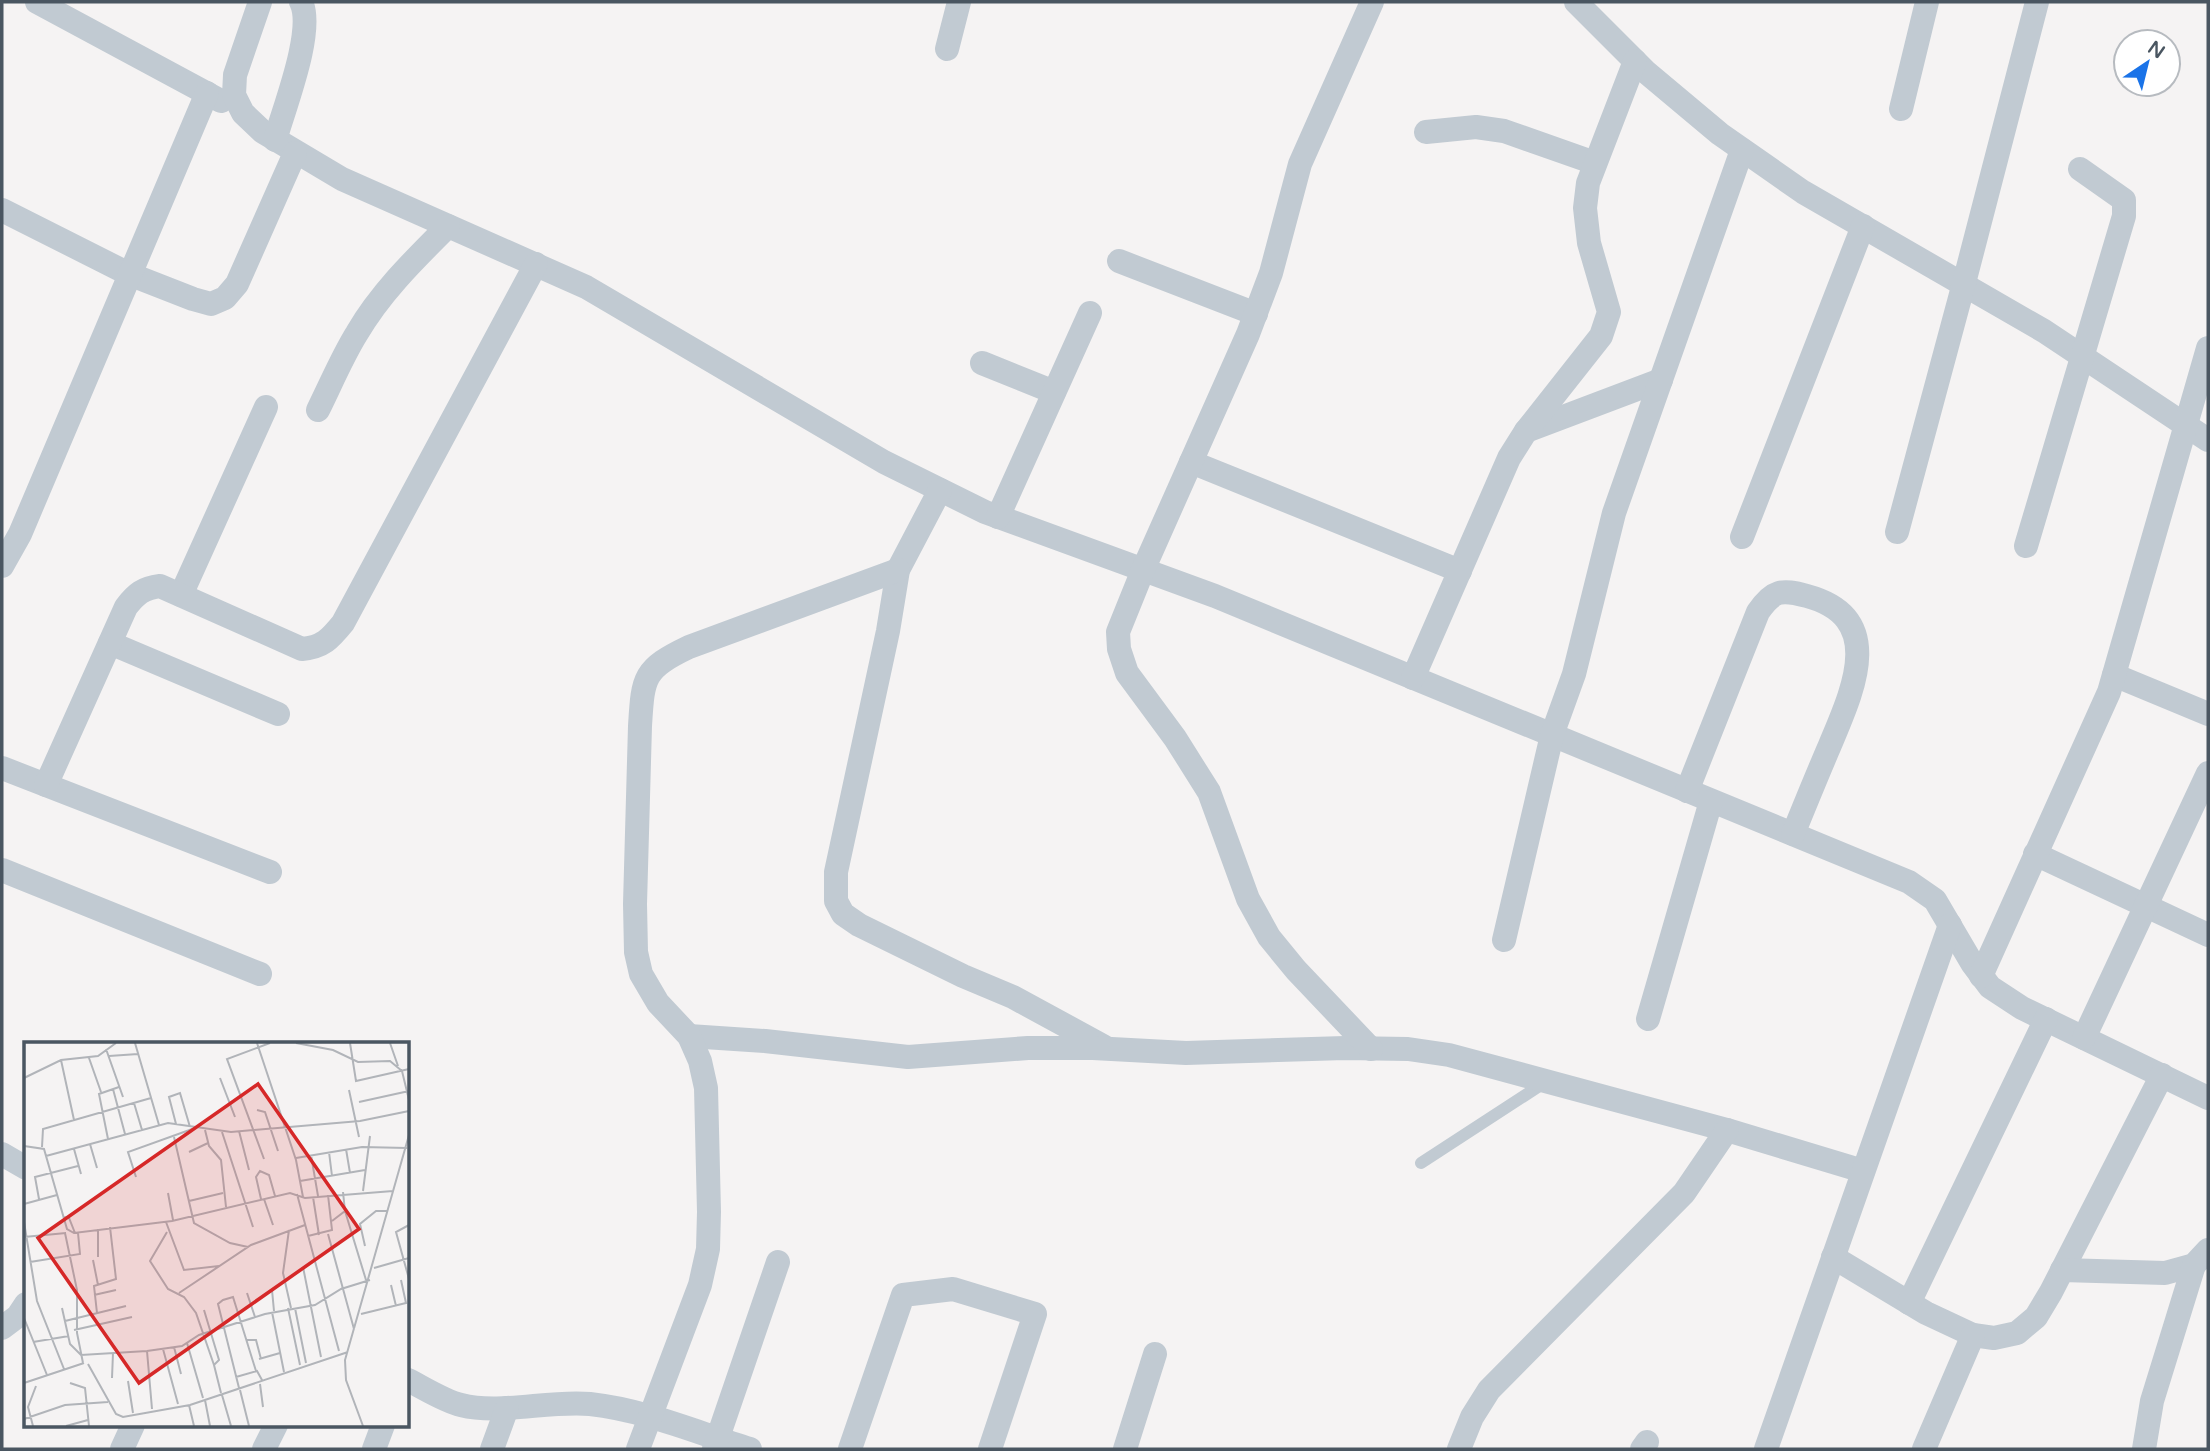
<svg xmlns="http://www.w3.org/2000/svg" width="2210" height="1451" font-family="'Varela Round',sans-serif">
<style>
.lines{fill:none;stroke-linecap:round;stroke-linejoin:round}
.lane{stroke:#c1cad2;stroke-width:12}
.street{stroke:#c1cad2;stroke-width:24}
.inset-road{fill:none;stroke:#b1b4b9;stroke-width:2}
.view{fill:#d62828;fill-opacity:0.15;stroke:#d62828;stroke-width:3.5}
.inset-edge{fill:none;stroke:#4a5661;stroke-width:3.5}
</style>
<rect width="100%" height="100%" fill="#f5f3f3"/>
<g class="lines">
<polyline class="lane" points="1421,1163 1547,1081"/>
<g class="street">
<polyline points="37,2 221,101"/>
<polyline points="260,2 235,75 234,95 243,113 263,132 342,179 586,287 884,462 985,512 1215,596 1909,882 1935,900 1972,963 1990,987 2022,1008 2208,1098"/>
<polyline points="1576,2 1646,72 1720,134 1803,192 2044,331 2208,440"/>
<polyline points="947,49 959,2"/>
<polyline points="1901,109 1927,2"/>
<polyline points="1426,132 1476,127 1504,131 1595,163"/>
<path d="M275,140C284,108 315,30 301,2"/>
<polyline points="2,210 129,274 193,299 211,304 225,298 237,284 295,153"/>
<polyline points="1119,261 1256,314"/>
<polyline points="982,363 1054,392"/>
<path d="M318,410C331,384 342,357 357,333C381,292 415,259 448,226"/>
<polyline points="1526,431 1661,380"/>
<polyline points="1191,462 1460,571"/>
<polyline points="940,490 898,570 888,631 836,872 836,901 843,914 859,925 963,976 1013,997 1103,1046"/>
<polyline points="998,517 1090,313"/>
<polyline points="1897,532 1964,283 2037,2"/>
<polyline points="1742,537 1863,226"/>
<polyline points="2026,546 2124,216 2124,200 2080,169"/>
<polyline points="2,566 20,534 207,93"/>
<polyline points="181,595 266,407"/>
<polyline points="110,643 278,714"/>
<polyline points="2114,675 2208,714"/>
<polyline points="1413,678 1509,458 1526,431 1601,336 1609,312 1589,243 1585,208 1588,183 1635,61"/>
<polyline points="2,768 270,872"/>
<path d="M46,785L126,607C136,594 143,588 160,586L302,649C323,647 330,639 343,623L536,264"/>
<path d="M1687,791L1758,612C1773,590 1781,589 1807,596C1888,618 1852,692 1830,745C1817,775 1805,805 1793,834"/>
<polyline points="2035,854 2208,935"/>
<polyline points="2,870 260,974"/>
<polyline points="1504,940 1552,735 1574,674 1614,513 1742,150"/>
<polyline points="1981,976 2109,692 2208,348"/>
<polyline points="1648,1019 1711,801"/>
<polyline points="689,1036 765,1041 908,1057 1028,1048 1093,1048 1186,1053 1345,1048 1408,1049 1449,1055 1727,1130 1863,1171"/>
<polyline points="2084,1038 2208,773"/>
<polyline points="1371,1049 1296,970 1269,937 1248,899 1209,792 1175,738 1127,673 1119,649 1118,632 1143,570 1248,334 1271,273 1300,164 1372,2"/>
<polyline points="2,1154 26,1168"/>
<polyline points="1833,1257 1926,1313 1973,1335 1994,1338 2017,1333 2036,1317 2051,1292 2162,1075"/>
<polyline points="2062,1270 2165,1273 2194,1265 2208,1250"/>
<polyline points="1909,1303 2046,1019"/>
<polyline points="2,1328 18,1316 26,1304"/>
<path d="M408,1380C424,1388 444,1401 461,1405C500,1415 549,1400 590,1404C645,1410 698,1433 750,1449"/>
<polyline points="122,1449 133,1425"/>
<polyline points="264,1449 276,1425"/>
<polyline points="374,1449 383,1425"/>
<polyline points="492,1449 507,1408"/>
<path d="M638,1449L700,1285L708,1249L709,1212L706,1088L700,1061L689,1036L658,1003L641,974L636,952L635,904L640,726C643,677 643,669 689,647L898,570"/>
<polyline points="714,1449 778,1262"/>
<polyline points="850,1449 903,1295 953,1289 1035,1314 990,1449"/>
<polyline points="1125,1449 1155,1354"/>
<polyline points="1459,1449 1472,1417 1489,1390 1684,1193 1727,1130"/>
<polyline points="1642,1449 1647,1442"/>
<polyline points="1766,1449 1950,925"/>
<polyline points="1924,1449 1973,1335"/>
<polyline points="2144,1449 2152,1401 2194,1265"/>
</g>
</g>
<g transform="translate(24 1042)">
<rect width="385" height="385" fill="#f5f3f3"/>
<path class="inset-road" d="M111,1L135,83M233,1L272,118L279,155M272,1L309,8L334,20L366,19L378,29L385,58M326,1L332,39L385,27M366,1L374,24M82,7L99,55M85,14L114,12M65,16L77,50M37,18L50,78M0,36L37,18L74,14L92,1M196,36L211,75M89,47L101,92M325,48L335,95M335,60L385,49M110,61L118,88M233,68L241,70L254,109M152,82L145,55L156,51L166,85M181,88L185,104L197,118L202,165M215,89L225,128M198,90L229,185M150,95L170,181L206,201L224,205M84,97L75,52L95,45M66,102L73,126M0,104L20,107L43,187L50,191L148,179L266,151L281,156L369,149M18,105L19,87L127,56M50,107L57,132M322,107L326,131M165,110L184,101M305,110L308,134M287,113L294,154M22,114L144,81L207,90L336,79L385,69M272,116L338,105L383,106M240,117L203,17L246,1M112,135L104,110L171,86M276,139L341,128M339,149L346,94M144,151L149,178M273,152L315,309M289,155L295,193M15,157L11,135L54,124M237,157L232,135L236,129L245,133L251,154M240,157L249,183M165,159L199,151M0,162L33,153M321,169L342,238M39,175L45,176L51,191M308,179L321,169L319,150M0,180L13,259L40,327M142,180L160,228L195,224M385,183L372,190L385,237M265,188L259,231L267,266M143,190L126,219L144,247L160,255L172,271L190,323L195,318L180,268M41,191L53,248V291L59,321M304,192L330,287M284,194L308,188L304,153M0,195L42,191M341,204L336,182L352,169H363M74,215V187M69,218L74,243M6,220L56,212L54,191M279,225L297,315M350,226L385,216M367,243L372,264M248,248L250,269M155,251L227,203L281,183M223,251L231,275M70,253L92,248M38,266L46,302L57,313L123,309L158,304L175,293L241,272L291,263L317,247L346,238M264,266L276,323M271,266L282,321M248,270L260,330M73,271L70,244L92,237L86,185M337,272L382,261L377,238M0,276L23,333M41,279L102,264M50,288L108,275M222,298H232L237,317M9,300L45,294M163,301L179,356M150,305L157,332M139,307L154,362M123,309L128,367M235,317L256,311M64,322L92,372L99,375L166,363L324,310M190,323L197,351M212,335L233,329L238,338M88,336L89,311M104,339L109,371M0,341L60,321M46,341L61,346L65,384M236,342L239,365M215,346L194,262L199,258L209,255L232,329M216,348L225,384M198,353L207,384M181,358L186,384M165,363L170,384M0,377L41,363L84,360M9,384L4,365L12,344M42,384L64,378M339,384L322,338L321,318L385,93"/>
<path class="view" d="M234,42L335,187L115,341L14,196Z"/>
<rect width="385" height="385" class="inset-edge"/>
</g>
<rect width="2210" height="1451" fill="none" stroke="#4a5661" stroke-width="7"/>
<g transform="translate(2147 63) rotate(35)"><circle r="33" fill="#ffffff" stroke="#b7bbc0" stroke-width="2"/>
<path d="M0-5L12 26L0 18L-12 26Z" fill="#1a73e8"/>
<text y="-10" font-size="19" font-weight="bold" text-anchor="middle" fill="#4a5661">N</text>
</g>
</svg>
